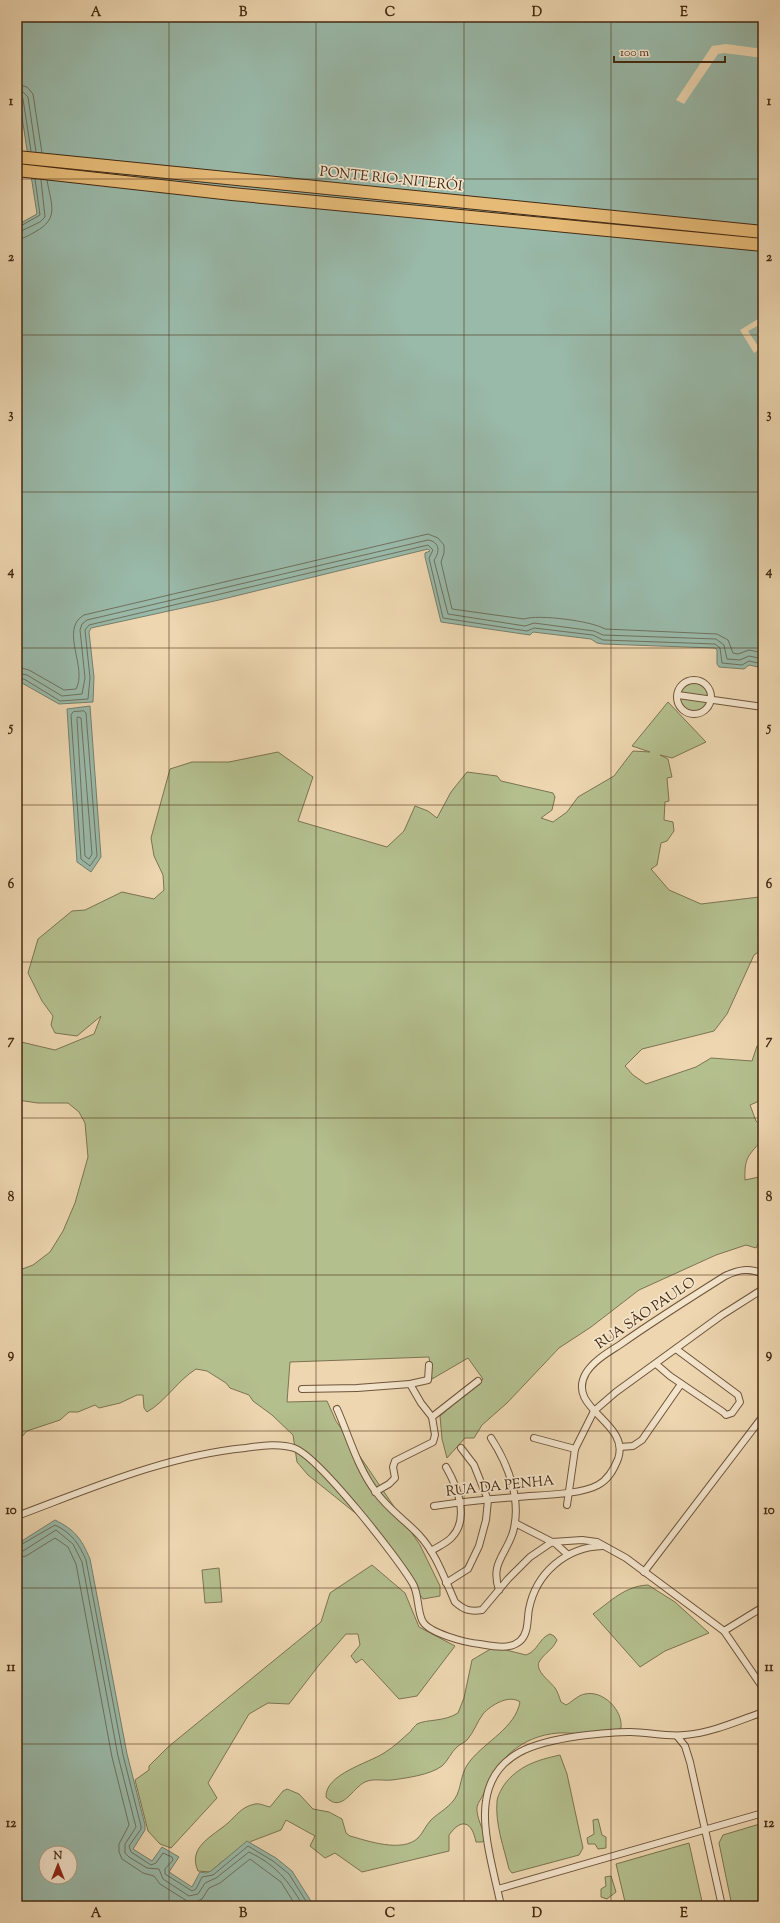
<svg xmlns="http://www.w3.org/2000/svg" width="780" height="1923" font-family="'Sorts Mill Goudy',serif">
<style>
.green{fill:#b4bf8e;stroke:#7c7450}
.water{fill:#99b9a9;stroke:#777f6c;fill-rule:evenodd}
.pier{fill:#edd6b0}
.lines{fill:none;stroke-linecap:round;stroke-linejoin:round}
.shore{stroke:#6f715d;stroke-width:1}
.minor-casing{stroke:#6f5439;stroke-width:8}
.motorway-casing{stroke:#452911;stroke-width:14}
.minor{stroke:#f3e4cc;stroke-width:6}
.motorway{stroke:#e6bb78;stroke-width:12}
.grid{fill:none;stroke:#452911;stroke-width:1;stroke-opacity:0.55}
.labels{text-anchor:middle;dominant-baseline:central;stroke-width:3.5;stroke-linejoin:round;paint-order:stroke}
.street-label{font-size:14px;fill:#452911;stroke:#f3e4cc}
.neatline{fill:none;stroke:#452911;stroke-width:1.5}
.grid-label{font-size:13px;text-anchor:middle;font-weight:bold;fill:#452911}
</style>
<rect width="100%" height="100%" fill="#edd6b0"/>
<filter id="stains"><feTurbulence type="fractalNoise" baseFrequency=".005" numOctaves="4"/><feColorMatrix values="0 0 0 0 .2 0 0 0 0 .09 0 0 0 0 .02 0 0 0 .5 -.17"/></filter>
<radialGradient id="worn" r=".72"><stop offset=".6" stop-color="#630" stop-opacity="0"/><stop offset="1" stop-color="#630" stop-opacity=".3"/></radialGradient>
<g class="green">
<path d="M693,682C703,683 708,687 709,697L680,694L684,686Z"/>
<path d="M679,697L709,700L705,708L696,712C687,711 680,706 679,697Z"/>
<path d="M668,702L706,742L672,758L660,755L668,759L672,777L667,778L669,801L665,802L664,820L673,822L674,831L667,841L661,843L657,865L651,869L669,890L701,904L759,897L763,895V949L754,955L727,1014L714,1031L642,1049L625,1066L633,1075L646,1084L696,1067L711,1058L752,1061L757,1046L763,1043V1094L757,1102L750,1105L756,1121L763,1128V1139C749,1155 744,1157 745,1180L759,1177L763,1179V1232L756,1248L746,1245L716,1255L639,1290L591,1327L559,1348L507,1403L482,1425L474,1438H465L447,1458L442,1439L440,1416L483,1379L468,1358L432,1379L429,1357L290,1362L287,1402L327,1401L336,1421L420,1545L440,1586V1596L423,1599L364,1520L308,1475L297,1462L293,1435L272,1415L253,1401L249,1395L230,1388L226,1383L207,1371L196,1369C177,1381 166,1401 147,1412L144,1408L143,1395H137L120,1403L99,1408L95,1405L78,1412H69L60,1420L27,1431L17,1442V1271L33,1265L50,1252L63,1231L75,1203L88,1157L85,1123L79,1112L68,1103H38L17,1100V1041L55,1050L94,1034L101,1016L77,1036L55,1033L51,1025L53,1016L42,1001L28,973L38,939L72,911L85,910L122,892L154,899L164,890L163,875L154,856L151,838L170,769L192,762H229L278,752L313,777L298,821L387,847L404,831L415,806L428,811L437,818L451,792L467,772L497,776L501,781L553,793L555,797L552,810L541,818L553,822L567,812L578,797L614,776L633,751L650,752L632,746Z"/>
<polygon points="372,1565 405,1593 419,1627 455,1646 417,1696 399,1699 362,1659 356,1663 351,1656 360,1645 358,1634 346,1634 319,1665 289,1704 268,1703 249,1714 208,1783 217,1798 171,1848 160,1844 148,1831 135,1780 149,1770 149,1766 168,1747 321,1622 330,1593"/>
<polygon points="219,1568 222,1602 205,1603 202,1570"/>
<path d="M648,1585L675,1602L709,1633L665,1651L640,1667L593,1614C611,1601 625,1586 648,1585Z"/>
<path d="M550,1634L554,1636L557,1640C552,1651 545,1652 539,1662C535,1671 550,1681 555,1688C558,1692 559,1697 561,1702L566,1705C572,1702 578,1695 585,1694C603,1690 623,1710 621,1728C604,1739 577,1732 558,1733C521,1736 496,1760 484,1793C482,1798 478,1802 477,1807C476,1817 483,1829 486,1839L482,1842H476C472,1822 462,1817 449,1835V1851L362,1872L335,1853L325,1858L310,1846L315,1836L286,1820L281,1830L252,1841L223,1861L210,1872L198,1871C187,1847 213,1836 228,1823C237,1815 241,1807 255,1804C260,1803 265,1806 270,1807L283,1791L287,1789L299,1794L313,1809L329,1812L342,1819L346,1833L350,1836C368,1841 402,1853 418,1838C423,1833 426,1825 431,1820C439,1812 451,1807 457,1795C462,1783 461,1772 470,1761C486,1741 515,1728 520,1702C509,1694 491,1705 483,1714C477,1722 474,1732 467,1740C464,1743 460,1744 457,1747C451,1752 448,1761 442,1766C430,1775 406,1778 392,1780C383,1781 373,1778 365,1782C352,1788 342,1814 326,1797C325,1774 369,1763 384,1753C394,1747 402,1739 411,1731C412,1729 415,1726 417,1724C427,1719 444,1722 458,1713L464,1698L472,1660L494,1647L526,1655C538,1651 539,1638 550,1634Z"/>
<path d="M560,1755L567,1774L583,1848L579,1855L512,1873L509,1869C504,1848 495,1824 497,1802C497,1797 501,1790 504,1785C518,1766 537,1760 560,1755Z"/>
<polygon points="598,1819 602,1835 606,1837 606,1848 598,1849 595,1844 588,1844 587,1838 594,1834 593,1820"/>
<polygon points="763,1823 763,1906 732,1906 719,1843 723,1835"/>
<polygon points="689,1843 703,1906 626,1906 616,1864"/>
<polygon points="611,1876 616,1892 607,1899 601,1897 601,1889 606,1886 605,1877"/>
</g>
<g class="water">
<polygon points="17,17 763,17 762,71 763,71 763,668 749,665 744,669 719,667 717,664 717,650 715,648 603,644 597,643 591,639 533,632 530,635 441,622 425,557 425,553 430,551 428,549 219,600 91,628 89,632 94,677 93,702 59,704 22,683 17,683 17,225 37,214 19,98 17,97"/>
<polygon points="90,706 101,857 91,872 77,862 67,709"/>
<path d="M55,1520C75,1530 81,1538 90,1559L127,1754L145,1825V1830L133,1849L152,1861L162,1847L179,1857L169,1872L192,1887L200,1872L206,1873L211,1871L247,1841L276,1858L292,1871L314,1906H17V1544ZM46,1853H70V1877H46Z"/>
</g>
<g class="pier">
<polygon points="726,44 763,49 763,58 724,53 718,54 684,104 676,100 712,46"/>
<polygon points="763,316 763,323 748,331 760,349 754,353 740,330"/>
</g>
<g class="lines">
<g class="shore">
<polyline points="17,84 27,87 33,94 42,153"/>
<polyline points="17,90 23,92 28,97 36,152"/>
<polyline points="17,95 21,96 23,99 31,151"/>
<polyline points="17,228 40,215 35,179"/>
<polyline points="17,233 40,222 45,217 41,180"/>
<path d="M17,239C24,239 29,235 35,232C60,218 51,205 47,180"/>
<path d="M17,667L29,670L64,690L76,689C88,668 59,629 84,615L428,534L438,538L444,545V553L441,562L452,609L524,619C538,614 592,621 605,629L717,634L728,640L733,653L738,654L749,650L763,653"/>
<path d="M17,673L27,675L62,696L82,694L85,678L80,630L82,624L87,620L428,540C440,542 440,552 434,560L448,614L525,626L534,623L594,631L603,635L716,639L724,645L727,659L740,660L749,656L763,659"/>
<polyline points="17,679 24,679 60,701 88,699 90,678 85,630 89,625 428,545 433,550 429,558 443,618 527,631 534,628 593,635 603,640 715,644 720,648 722,663 742,665 749,661 763,664"/>
<polygon points="84,711 86,713 97,856 90,866 81,859 71,715 73,712"/>
<polygon points="78,717 81,718 92,854 89,859 85,856 77,719"/>
<path d="M17,1547L55,1525C72,1533 79,1544 86,1560L123,1755L141,1826V1829L129,1846L131,1852L151,1865L156,1863L163,1853L172,1857L173,1860L165,1869V1874L192,1891L196,1889L202,1877L213,1875L248,1846L273,1861L289,1874L309,1906"/>
<path d="M17,1552L23,1551L56,1530L73,1544L82,1562L118,1756L136,1827L125,1844V1853L129,1857L147,1868L159,1869L163,1879L189,1896L198,1894L205,1883L216,1878L249,1852C275,1864 289,1881 303,1906"/>
<polyline points="17,1558 26,1556 55,1538 68,1547 76,1564 112,1757 129,1825 119,1844 119,1852 122,1859 143,1873 154,1876 160,1884 187,1901 195,1902 202,1899 209,1888 220,1883 250,1859 281,1882 296,1906"/>
</g>
<defs>
<g id="minor">
<circle cx="694" cy="697" r="17"/>
<polyline points="678,695 763,707"/>
<polyline points="656,1364 670,1376 723,1412 726,1415 732,1413 740,1402 738,1395 676,1349"/>
<polyline points="410,1384 428,1380 429,1365"/>
<polyline points="302,1389 357,1388 410,1384 421,1403 432,1417"/>
<path d="M337,1409C349,1436 358,1469 376,1492C388,1509 405,1520 419,1535C436,1553 445,1580 455,1602C464,1610 470,1612 482,1610L508,1579L530,1557L552,1542L582,1540L597,1542L626,1558L724,1631L763,1688"/>
<path d="M491,1438C508,1464 522,1500 513,1532C506,1555 490,1563 499,1590"/>
<polyline points="534,1438 575,1449"/>
<polyline points="620,1447 633,1446 642,1440 681,1384"/>
<polyline points="375,1492 389,1484 395,1478 393,1467 395,1461 433,1442 435,1435 432,1417 478,1381"/>
<polyline points="567,1505 575,1449 594,1411 616,1392 722,1315 763,1289"/>
<path d="M434,1506C461,1502 490,1499 518,1497C539,1495 580,1495 598,1485C609,1479 614,1469 618,1459C631,1422 565,1409 586,1373C594,1360 609,1352 621,1344C655,1320 690,1298 725,1276C738,1270 749,1267 763,1274"/>
<path d="M17,1516C92,1488 165,1456 245,1448C260,1446 279,1443 294,1448C318,1456 398,1558 413,1584C419,1595 417,1609 422,1620C427,1633 467,1643 480,1644C492,1646 510,1650 520,1641C529,1633 527,1619 529,1609C536,1573 566,1547 603,1546"/>
<polyline points="515,1523 556,1544 567,1554"/>
<path d="M431,1551C437,1547 447,1543 452,1537C470,1518 457,1486 446,1467"/>
<polyline points="644,1572 763,1416"/>
<polyline points="446,1583 468,1569 479,1546 486,1520 488,1500 474,1465 461,1448"/>
<polyline points="724,1631 763,1607"/>
<polyline points="677,1736 685,1746 690,1762 722,1906"/>
<polyline points="498,1889 763,1813"/>
<path d="M501,1906C495,1876 481,1831 486,1801C493,1752 537,1742 579,1736C596,1734 613,1732 630,1732C648,1732 667,1737 685,1735C711,1733 738,1721 763,1712"/>
</g>
<g id="motorway">
<polyline points="17,157 763,232"/>
<polyline points="17,170 232,194 763,245"/>
</g>
</defs>
<use href="#minor" class="minor-casing"/>
<use href="#motorway" class="motorway-casing"/>
<use href="#minor" class="minor"/>
<use href="#motorway" class="motorway"/>
</g>
<path class="grid" d="M169,17V1906M316,17V1906M464,17V1906M611,17V1906M17,179H763M17,335H763M17,492H763M17,648H763M17,805H763M17,962H763M17,1118H763M17,1275H763M17,1431H763M17,1588H763M17,1744H763"/>
<g class="labels">
<g class="street-label">
<text transform="translate(391 180) rotate(6)">PONTE RIO-NITERÓI</text>
<text transform="translate(646 1314) rotate(-34)">RUA SÃO PAULO</text>
<text transform="translate(500 1487) rotate(-6)">RUA DA PENHA</text>
</g>
</g>
<rect width="780" height="1923" fill="none" stroke="#edd6b0" stroke-width="44"/>
<g transform="translate(58 1865)"><circle r="19" fill="#f3e4cc" stroke="#ad9981"/>
<path d="M0-3L7 15L0 10L-7 15Z" fill="#8f2418"/>
<text y="-6" font-size="11" font-weight="bold" text-anchor="middle" fill="#452911">N</text>
</g>
<path d="M614 56v6h111v-6" fill="none" stroke="#452911" stroke-width="2"/>
<text x="620" y="56" font-size="12" fill="#452911" stroke="#f3e4cc" stroke-width="3" paint-order="stroke">100 m</text>
<rect x="22" y="22" width="736" height="1879" class="neatline"/>
<g class="grid-label">
<text x="96" y="16">A</text>
<text x="243" y="16">B</text>
<text x="390" y="16">C</text>
<text x="537" y="16">D</text>
<text x="684" y="16">E</text>
<text x="11" y="105">1</text>
<text x="769" y="105">1</text>
<text x="11" y="261">2</text>
<text x="769" y="261">2</text>
<text x="11" y="418">3</text>
<text x="769" y="418">3</text>
<text x="11" y="575">4</text>
<text x="769" y="575">4</text>
<text x="11" y="731">5</text>
<text x="769" y="731">5</text>
<text x="11" y="888">6</text>
<text x="769" y="888">6</text>
<text x="11" y="1044">7</text>
<text x="769" y="1044">7</text>
<text x="11" y="1201">8</text>
<text x="769" y="1201">8</text>
<text x="11" y="1358">9</text>
<text x="769" y="1358">9</text>
<text x="11" y="1514">10</text>
<text x="769" y="1514">10</text>
<text x="11" y="1671">11</text>
<text x="769" y="1671">11</text>
<text x="11" y="1827">12</text>
<text x="769" y="1827">12</text>
<text x="96" y="1917">A</text>
<text x="243" y="1917">B</text>
<text x="390" y="1917">C</text>
<text x="537" y="1917">D</text>
<text x="684" y="1917">E</text>
</g>
<rect width="100%" height="100%" filter="url(#stains)"/>
<rect width="100%" height="100%" fill="url(#worn)"/>
</svg>
